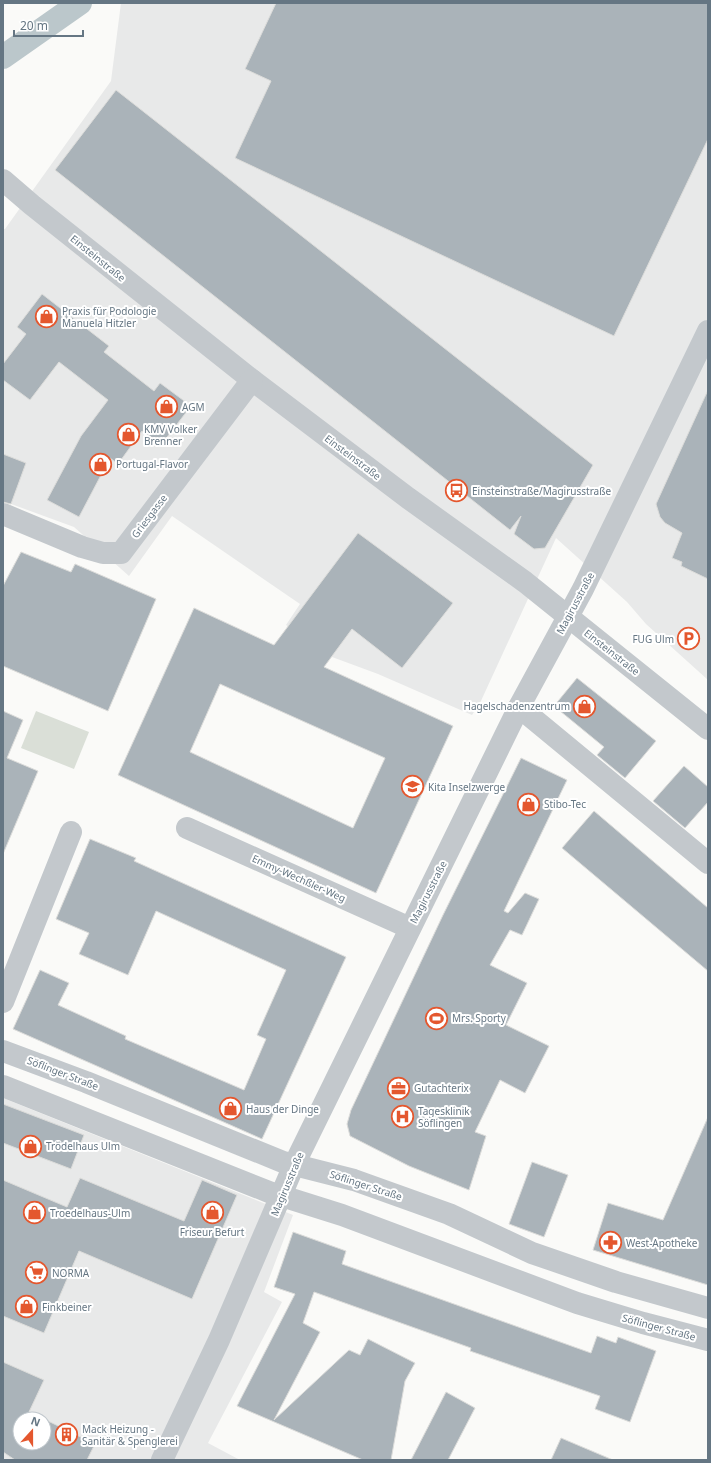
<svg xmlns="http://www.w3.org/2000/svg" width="711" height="1463" font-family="'Noto Sans',sans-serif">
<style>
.built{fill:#e8e9e9;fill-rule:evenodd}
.green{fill:#dadfd7}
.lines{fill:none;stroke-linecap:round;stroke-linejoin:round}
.canal{stroke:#bbc7cb;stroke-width:24}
.building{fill:#aab3b9;stroke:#dcdcda;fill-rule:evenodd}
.minor{stroke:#c3c8cc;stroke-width:22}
.labels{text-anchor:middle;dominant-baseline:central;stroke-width:4;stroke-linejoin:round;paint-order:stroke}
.street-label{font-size:10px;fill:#657683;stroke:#fff}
.poi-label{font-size:10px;fill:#657683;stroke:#fff;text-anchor:start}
</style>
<rect width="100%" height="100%" fill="#fafaf8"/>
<g class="built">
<polygon points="121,3 708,3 708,680 646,624 627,602 556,538 480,703 472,715 378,674 332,657 286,625 300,604 172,516 129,576 74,527 3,501 3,229 5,229 111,81"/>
<path d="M3,1098L293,1215L264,1292L282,1302L208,1443L240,1460H3ZM20,1419H44V1443H20Z"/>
</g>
<polygon class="green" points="36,711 89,732 74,769 21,748"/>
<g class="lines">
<polyline class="canal" points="3,57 80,3"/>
</g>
<g class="building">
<polygon points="276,3 708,3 708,139 614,336 235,158 271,81 245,69"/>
<polygon points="116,90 593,465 545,548 534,549 514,534 521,516 510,530 55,170"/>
<polygon points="42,294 109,346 104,352 154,391 160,383 191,406 161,445 142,431 118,464 110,458 79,517 47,500 81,436 108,400 59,362 30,400 3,380 3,364 26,334 17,327"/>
<polygon points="708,390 708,579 681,566 682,562 672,558 682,533 665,523 660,517 656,504"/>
<polygon points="3,454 26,463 11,504 3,502"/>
<path d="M358,533L453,603L402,668L352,629L324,667L453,726L376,893L118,775L194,608L274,645ZM220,684L385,758L353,828L190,752Z"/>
<polygon points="21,552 71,572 75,564 156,599 108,711 3,666 3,586"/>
<polygon points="577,678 656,741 625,778 597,755 604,747 554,706"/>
<polygon points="3,711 23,720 7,758 38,771 3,854"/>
<polygon points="521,758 567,780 504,911 508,913 525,893 539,899 522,935 510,930 490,965 527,983 506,1025 549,1046 525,1093 500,1080 475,1132 486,1136 469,1190 409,1166 350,1136 347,1124 351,1110 443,915"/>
<polygon points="684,766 708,787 708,802 685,828 653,801"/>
<polygon points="594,811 708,908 708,971 562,848"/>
<polygon points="90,839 136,858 134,861 346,957 262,1139 13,1029 40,970 69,983 58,1005 126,1036 125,1039 244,1090 266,1039 257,1035 286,970 156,911 128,975 79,954 89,933 56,919"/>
<polygon points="3,1104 84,1135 71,1169 3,1143"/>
<polygon points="708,1117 708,1285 593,1250 608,1203 663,1220"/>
<polygon points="532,1162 568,1175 544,1237 509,1224"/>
<polygon points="80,1178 184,1221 202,1180 237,1195 192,1299 79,1251 44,1333 3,1316 3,1180 67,1207"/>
<polygon points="293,1232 346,1251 342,1264 591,1353 597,1336 616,1343 618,1337 656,1351 630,1422 595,1409 600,1396 470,1351 471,1348 314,1292 303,1323 320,1332 274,1420 349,1350 360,1355 368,1339 415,1363 405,1381 391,1460 363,1460 237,1406 295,1294 274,1287"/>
<polygon points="3,1362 44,1380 29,1412 44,1419 20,1419 20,1443 44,1443 44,1419 95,1444 87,1460 15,1460 3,1452"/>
<polygon points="446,1392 475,1408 448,1460 411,1460"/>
<polygon points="561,1438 613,1460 551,1460"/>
</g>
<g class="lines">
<g class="minor">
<polyline points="3,180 32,205 252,380 408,498 525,582 708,729"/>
<polyline points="3,514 82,547 103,553 121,553 252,380"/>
<polyline points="519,707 708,863"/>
<polyline points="187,828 410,928"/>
<polyline points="3,1002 71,832"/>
<polyline points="3,1051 86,1082 283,1162 354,1180 449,1214 532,1253 616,1282 708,1308"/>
<polyline points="3,1086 269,1192 342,1215 577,1303 643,1323 708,1340"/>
<polyline points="162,1460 219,1340 294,1165 519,707 583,589 708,331"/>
</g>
</g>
<defs>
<symbol id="shop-ring" viewBox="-11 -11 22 22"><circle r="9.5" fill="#fff" stroke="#e4572e" stroke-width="1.5"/><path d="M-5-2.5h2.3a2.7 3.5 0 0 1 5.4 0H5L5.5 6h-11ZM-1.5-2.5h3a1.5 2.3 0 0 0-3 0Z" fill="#e4572e"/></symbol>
<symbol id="bus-ring" viewBox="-11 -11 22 22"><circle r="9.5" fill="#fff" stroke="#e4572e" stroke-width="1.5"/><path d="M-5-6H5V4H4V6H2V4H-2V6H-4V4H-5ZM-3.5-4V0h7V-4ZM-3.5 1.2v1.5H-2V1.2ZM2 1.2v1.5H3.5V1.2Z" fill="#e4572e"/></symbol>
<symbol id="parking-ring" viewBox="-11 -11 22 22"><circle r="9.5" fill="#fff" stroke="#e4572e" stroke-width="1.5"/><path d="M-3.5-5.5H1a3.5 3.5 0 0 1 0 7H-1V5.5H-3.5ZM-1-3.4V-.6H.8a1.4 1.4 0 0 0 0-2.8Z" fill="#e4572e"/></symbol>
<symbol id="school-ring" viewBox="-11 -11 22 22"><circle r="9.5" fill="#fff" stroke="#e4572e" stroke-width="1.5"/><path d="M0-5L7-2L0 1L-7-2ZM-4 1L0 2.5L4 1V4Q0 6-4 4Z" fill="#e4572e"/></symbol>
<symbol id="stadium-ring" viewBox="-11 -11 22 22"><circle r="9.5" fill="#fff" stroke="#e4572e" stroke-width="1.5"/><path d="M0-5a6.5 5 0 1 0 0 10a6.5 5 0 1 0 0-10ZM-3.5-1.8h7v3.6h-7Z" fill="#e4572e"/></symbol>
<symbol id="office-ring" viewBox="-11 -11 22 22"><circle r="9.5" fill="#fff" stroke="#e4572e" stroke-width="1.5"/><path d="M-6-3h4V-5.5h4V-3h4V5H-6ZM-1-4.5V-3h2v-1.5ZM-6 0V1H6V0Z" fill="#e4572e"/></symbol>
<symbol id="hospital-ring" viewBox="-11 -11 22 22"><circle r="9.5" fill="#fff" stroke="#e4572e" stroke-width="1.5"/><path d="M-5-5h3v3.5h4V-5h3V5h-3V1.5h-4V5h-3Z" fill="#e4572e"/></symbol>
<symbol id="pharmacy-ring" viewBox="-11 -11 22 22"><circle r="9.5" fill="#fff" stroke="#e4572e" stroke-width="1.5"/><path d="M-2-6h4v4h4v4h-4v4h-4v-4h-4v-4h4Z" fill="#e4572e"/></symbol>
<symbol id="supermarket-ring" viewBox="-11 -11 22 22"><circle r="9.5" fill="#fff" stroke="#e4572e" stroke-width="1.5"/><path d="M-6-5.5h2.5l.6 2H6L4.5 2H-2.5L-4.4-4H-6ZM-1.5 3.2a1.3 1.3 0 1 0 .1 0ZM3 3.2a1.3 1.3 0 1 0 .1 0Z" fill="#e4572e"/></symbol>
<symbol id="building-ring" viewBox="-11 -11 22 22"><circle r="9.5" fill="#fff" stroke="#e4572e" stroke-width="1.5"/><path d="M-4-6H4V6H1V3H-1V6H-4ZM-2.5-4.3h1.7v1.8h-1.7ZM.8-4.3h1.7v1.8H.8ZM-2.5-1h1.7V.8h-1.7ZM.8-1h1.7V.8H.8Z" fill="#e4572e"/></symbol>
</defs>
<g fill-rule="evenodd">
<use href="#shop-ring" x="34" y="304" width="25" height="25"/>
<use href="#shop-ring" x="154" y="394" width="25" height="25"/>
<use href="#shop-ring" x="116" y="422" width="25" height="25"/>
<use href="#shop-ring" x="88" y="452" width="25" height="25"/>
<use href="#bus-ring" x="444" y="478" width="25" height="25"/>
<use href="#parking-ring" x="676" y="626" width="25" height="25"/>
<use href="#shop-ring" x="572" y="694" width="25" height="25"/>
<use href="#school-ring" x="400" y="774" width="25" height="25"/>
<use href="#shop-ring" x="516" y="792" width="25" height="25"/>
<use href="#stadium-ring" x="424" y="1006" width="25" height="25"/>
<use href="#office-ring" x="386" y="1076" width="25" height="25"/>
<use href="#shop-ring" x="218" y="1096" width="25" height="25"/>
<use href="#hospital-ring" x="390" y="1104" width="25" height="25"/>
<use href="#shop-ring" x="18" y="1134" width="25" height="25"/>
<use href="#shop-ring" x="200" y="1200" width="25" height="25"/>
<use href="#shop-ring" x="22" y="1200" width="25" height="25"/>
<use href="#pharmacy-ring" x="598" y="1230" width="25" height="25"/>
<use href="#supermarket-ring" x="24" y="1260" width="25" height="25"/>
<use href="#shop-ring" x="14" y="1294" width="25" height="25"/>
<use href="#building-ring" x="54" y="1422" width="25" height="25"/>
</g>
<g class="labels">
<g class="street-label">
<text transform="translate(98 258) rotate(39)">Einsteinstraße</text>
<text transform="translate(353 457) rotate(37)">Einsteinstraße</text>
<text transform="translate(149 516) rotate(-53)">Griesgasse</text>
<text transform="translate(575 603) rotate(-62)">Magirusstraße</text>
<text transform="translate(612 652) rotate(38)">Einsteinstraße</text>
<text transform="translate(299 878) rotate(24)">Emmy-Wechßler-Weg</text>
<text transform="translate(428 892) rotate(-63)">Magirusstraße</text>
<text transform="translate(63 1073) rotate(21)">Söflinger Straße</text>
<text transform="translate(287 1184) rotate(-67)">Magirusstraße</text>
<text transform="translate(366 1185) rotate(18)">Söflinger Straße</text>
<text transform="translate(659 1327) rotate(15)">Söflinger Straße</text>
</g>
<g class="poi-label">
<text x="62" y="311">Praxis für Podologie<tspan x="62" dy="12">Manuela Hitzler</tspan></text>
<text x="182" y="407">AGM</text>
<text x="144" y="429">KMV Volker<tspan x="144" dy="12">Brenner</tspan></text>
<text x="116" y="464">Portugal-Flavor</text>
<text x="472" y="491">Einsteinstraße/Magirusstraße</text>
<text x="674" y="639" text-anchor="end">FUG Ulm</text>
<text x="570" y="706" text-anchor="end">Hagelschadenzentrum</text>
<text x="428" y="787">Kita Inselzwerge</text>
<text x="544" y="804">Stibo-Tec</text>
<text x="452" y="1018">Mrs. Sporty</text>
<text x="414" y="1088">Gutachterix</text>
<text x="246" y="1109">Haus der Dinge</text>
<text x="418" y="1111">Tagesklinik<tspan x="418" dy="12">Söflingen</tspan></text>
<text x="46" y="1146">Trödelhaus Ulm</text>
<text x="50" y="1213">Troedelhaus-Ulm</text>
<text x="212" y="1232" text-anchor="middle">Friseur Befurt</text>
<text x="626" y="1243">West-Apotheke</text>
<text x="52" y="1273">NORMA</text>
<text x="42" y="1307">Finkbeiner</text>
<text x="82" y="1429">Mack Heizung -<tspan x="82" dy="12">Sanitär &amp; Spenglerei</tspan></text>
</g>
</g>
<rect width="711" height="1463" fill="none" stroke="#657683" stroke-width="8"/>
<g transform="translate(32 1431) rotate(21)"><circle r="19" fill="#ffffff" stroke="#c1c8cd"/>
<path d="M0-3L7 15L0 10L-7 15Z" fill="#e4572e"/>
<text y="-6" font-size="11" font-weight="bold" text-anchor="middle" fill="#657683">N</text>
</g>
<path d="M14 30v6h69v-6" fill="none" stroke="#657683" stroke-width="2"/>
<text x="20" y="30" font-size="12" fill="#657683" stroke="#ffffff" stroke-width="3" paint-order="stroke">20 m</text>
</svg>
